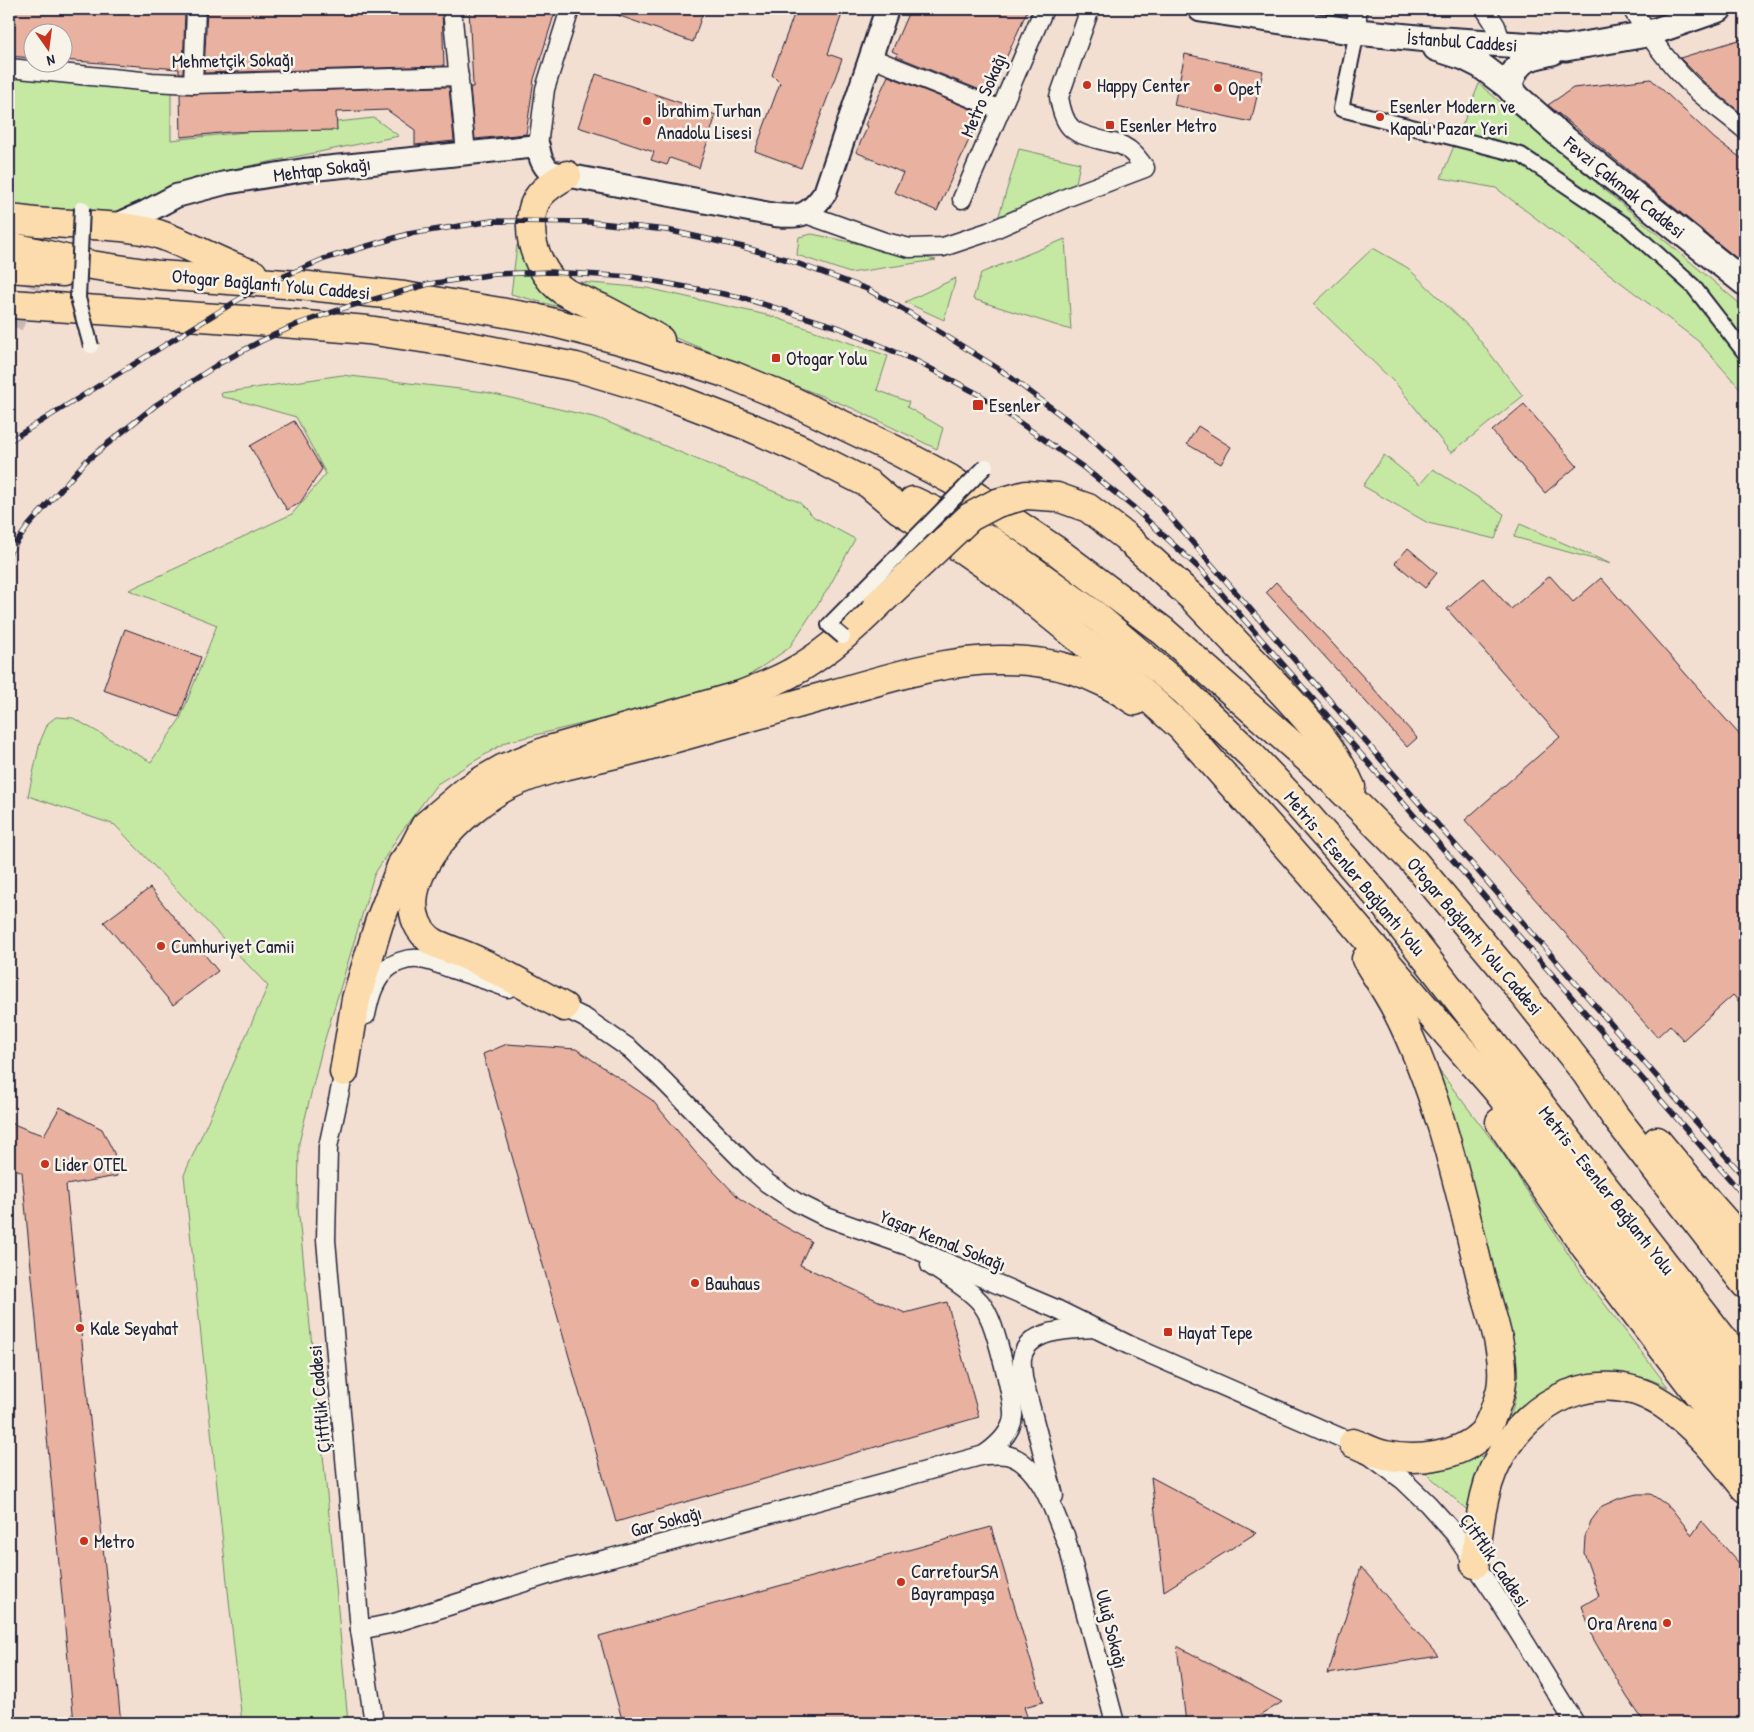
<svg xmlns="http://www.w3.org/2000/svg" width="1754" height="1732" font-family="'Patrick Hand',sans-serif">
<style>
.green{fill:#c5e8a2;stroke:#74856e}
.building{fill:#e9b1a0;stroke:#22223b}
.lines{fill:none;stroke-linecap:round;stroke-linejoin:round}
.primary-tunnel{stroke:#c9b9b4;stroke-width:28;stroke-dasharray:28 14;stroke-linecap:butt}
.pedestrian-casing{stroke:#22223b;stroke-width:18}
.minor-casing{stroke:#22223b;stroke-width:21}
.tertiary-casing{stroke:#22223b;stroke-width:26}
.secondary-casing{stroke:#22223b;stroke-width:29}
.primary-casing{stroke:#22223b;stroke-width:31}
.trunk-casing{stroke:#22223b;stroke-width:31}
.pedestrian{stroke:#f7f3e8;stroke-width:14}
.minor{stroke:#f7f3e8;stroke-width:18}
.tertiary{stroke:#f7f3e8;stroke-width:22}
.secondary{stroke:#f7f3e8;stroke-width:25}
.primary{stroke:#fcdcac;stroke-width:28}
.trunk{stroke:#fcdcac;stroke-width:28}
.rail-casing{stroke:#22223b;stroke-width:5.5}
.rail{stroke:#f7f3e8;stroke-width:4;stroke-dasharray:11;stroke-linecap:butt}
.pedestrian-bridge-casing{stroke:#22223b;stroke-width:18;stroke-linecap:butt}
.trunk-bridge-casing{stroke:#22223b;stroke-width:31;stroke-linecap:butt}
.pedestrian-bridge{stroke:#f7f3e8;stroke-width:14}
.trunk-bridge{stroke:#fcdcac;stroke-width:28}
.poi-dot{fill:#c8321e;stroke:#f7f3e8;stroke-width:2}
.labels{text-anchor:middle;dominant-baseline:central;stroke-width:5;stroke-linejoin:round;paint-order:stroke}
.street-label{font-size:19px;fill:#22223b;stroke:#f7f3e8}
.poi-label{font-size:19px;fill:#22223b;stroke:#f7f3e8;text-anchor:start}
</style>
<rect width="100%" height="100%" fill="#f3dfd2"/>
<filter id="ink" filterUnits="userSpaceOnUse"><feTurbulence type="fractalNoise" baseFrequency=".02" numOctaves="2"/><feDisplacementMap in="SourceGraphic" scale="10" xChannelSelector="R" yChannelSelector="G"/><feConvolveMatrix kernelMatrix="1 2 1 2 8 2 1 2 1" color-interpolation-filters="sRGB"/></filter>
<g filter="url(#ink)">
<g class="green">
<polygon points="9,73 171,87 171,140 374,118 399,136 199,176 129,207 108,213 9,210"/>
<polygon points="1479,84 1745,308 1745,394 1698,341 1496,188 1441,178"/>
<polygon points="1019,149 1080,163 1075,188 997,222"/>
<polygon points="812,234 936,260 850,273 797,255 799,237"/>
<polygon points="1065,239 1071,330 973,299 981,273"/>
<polygon points="517,245 528,268 600,318 511,294"/>
<polygon points="1373,248 1408,268 1470,328 1523,396 1451,453 1397,385 1314,304"/>
<polygon points="956,278 944,320 905,302"/>
<polygon points="569,281 647,288 771,316 888,356 877,390 909,402 907,407 943,428 937,449 852,408 658,331"/>
<polygon points="342,375 485,392 598,418 799,502 814,517 855,539 829,587 789,648 741,681 640,710 506,742 437,784 399,835 374,875 322,1049 299,1143 298,1207 334,1564 348,1723 242,1723 184,1175 268,986 115,825 28,796 40,742 48,723 56,717 73,718 151,762 180,719 217,625 129,590 292,514 326,474 296,417 233,399 222,397 221,393"/>
<polygon points="1384,455 1420,484 1433,469 1504,514 1495,539 1428,523 1363,486"/>
<polygon points="1520,524 1611,564 1514,537"/>
<path d="M1438,1069L1505,1157L1578,1269L1668,1387L1649,1379L1627,1374H1603L1513,1420L1509,1417C1519,1396 1517,1376 1516,1354L1459,1133L1446,1098L1434,1074Z"/>
<path d="M1479,1454L1481,1457L1484,1454L1490,1459L1475,1517L1426,1473L1427,1471C1447,1471 1462,1465 1479,1454Z"/>
</g>
<g class="building">
<polygon points="9,9 185,9 183,73 179,73 179,69 62,60 62,32 32,32 32,58 9,56"/>
<polygon points="207,9 442,9 444,66 204,73"/>
<polygon points="469,9 556,9 534,79 526,134 475,139 470,87 473,87 473,84"/>
<polygon points="606,9 704,9 693,42 606,11"/>
<polygon points="796,9 828,9 842,14 828,54 842,59 801,168 755,151 780,83 772,75"/>
<polygon points="910,9 1028,9 990,94 896,56 898,54 892,51"/>
<polygon points="1745,38 1745,116 1709,87 1680,58"/>
<polygon points="1185,54 1263,71 1251,122 1174,105"/>
<polygon points="596,74 716,115 699,168 670,158 667,165 651,160 654,152 578,127"/>
<polygon points="888,76 981,113 937,211 894,192 903,173 856,152 868,126 865,125"/>
<polygon points="1651,79 1715,139 1745,161 1745,265 1548,105 1573,88"/>
<polygon points="444,87 449,87 454,141 415,145 415,130 387,110 336,112 337,130 230,132 181,137 180,94"/>
<polygon points="1524,404 1577,466 1545,493 1492,431"/>
<polygon points="294,421 322,469 300,503 287,510 250,446"/>
<polygon points="1198,426 1231,447 1221,464 1187,444"/>
<polygon points="1408,548 1437,573 1425,588 1395,563"/>
<polygon points="1550,576 1573,602 1601,578 1745,741 1745,1008 1733,995 1683,1040 1670,1025 1657,1037 1465,820 1560,737 1447,609 1483,578 1511,609"/>
<polygon points="1276,582 1367,681 1417,738 1407,747 1266,592"/>
<polygon points="125,629 201,657 179,717 103,690"/>
<polygon points="150,888 218,971 173,1005 104,922"/>
<polygon points="507,1044 576,1049 652,1100 696,1153 739,1198 773,1220 811,1241 800,1265 905,1313 947,1302 979,1417 616,1522 483,1054"/>
<polygon points="60,1107 102,1129 114,1153 117,1176 66,1185 121,1723 74,1723 22,1172 9,1166 9,1122 28,1130 44,1135"/>
<polygon points="1151,1477 1256,1533 1164,1591"/>
<polygon points="1637,1494 1651,1494 1671,1508 1692,1535 1702,1521 1745,1570 1745,1723 1645,1723 1627,1697 1594,1640 1582,1606 1599,1596 1584,1553 1585,1537 1591,1521 1602,1506 1620,1498"/>
<polygon points="991,1527 1043,1702 1024,1707 1029,1723 623,1723 599,1636"/>
<polygon points="1361,1567 1438,1656 1328,1674"/>
<polygon points="1177,1646 1282,1702 1248,1723 1186,1723"/>
</g>
<g class="lines">
<polyline class="primary-tunnel" points="9,324 19,304 31,270 28,246"/>
<defs>
<polyline id="pedestrian" points="1357,32 1341,109 1521,155 1625,225 1693,286 1745,353"/>
<g id="minor">
<polyline points="452,9 466,153"/>
<polyline points="1485,9 1496,26 1502,44"/>
<path d="M1632,9C1648,35 1666,60 1688,82C1705,100 1727,114 1745,130"/>
<polyline points="1357,32 1357,9"/>
<polyline points="869,57 999,109"/>
<polyline points="9,68 152,82 193,84 459,76"/>
<polyline points="193,84 196,9"/>
<polyline points="538,146 545,89 570,9"/>
<polyline points="962,199 1044,9"/>
<path d="M806,214L885,242L910,248L943,247L988,232L1068,197L1145,168C1139,160 1133,151 1123,146C1119,144 1113,143 1108,142C1076,133 1065,134 1059,97L1090,9"/>
<polyline points="556,1004 585,1018 630,1049 661,1078 750,1168 767,1183 796,1202 826,1217 908,1246 1056,1309 1129,1345 1353,1443 1403,1480 1428,1504 1454,1533 1495,1594 1575,1723"/>
<path d="M366,1015C369,1000 373,983 384,972C392,963 406,958 419,959C430,960 442,965 452,969C471,975 489,981 508,988"/>
<polyline points="348,1062 344,1072 328,1147 326,1240 360,1630 374,1723"/>
<path d="M930,1265C947,1277 966,1286 980,1302C983,1306 986,1310 988,1315C996,1330 1014,1400 1013,1416C1012,1433 997,1446 984,1455"/>
<path d="M1054,1496L1023,1378C1023,1372 1021,1364 1022,1358C1027,1329 1071,1329 1094,1328"/>
<polyline points="1065,1535 1115,1723"/>
<path d="M360,1630L394,1623L570,1568L611,1558L984,1455C991,1455 1000,1454 1007,1455C1041,1463 1056,1518 1068,1546"/>
</g>
<path id="tertiary" d="M114,226L146,212L176,196L225,183L304,170L538,146C540,158 542,164 550,172L775,215C802,218 809,215 825,193L887,9"/>
<g id="secondary">
<polyline points="1201,9 1357,32 1428,39 1566,48 1647,34 1719,9"/>
<polyline points="1436,48 1464,57 1480,65 1509,87 1518,98 1560,135 1745,283"/>
<path d="M1509,87C1517,59 1525,58 1552,52"/>
</g>
<g id="primary">
<path d="M9,219C24,220 39,223 55,223C89,226 124,224 158,234C191,245 220,264 253,274"/>
<polyline points="9,246 91,265 159,275 299,285 404,296 535,318"/>
<polyline points="9,268 63,272"/>
</g>
<g id="trunk">
<path d="M567,175C544,188 530,198 531,227C531,250 544,279 565,292C577,299 590,303 603,309C622,319 641,329 660,340"/>
<polyline points="11,304 245,320 368,330 448,342 576,367 656,391 750,427 802,450 869,484 900,510 965,551 1007,580 1112,665 1181,727 1326,891 1438,1023 1495,1088 1745,1410"/>
<polyline points="535,318 643,346 734,376 782,396 897,451 950,479 1054,549 1163,631 1331,779 1414,862 1503,968 1586,1073 1614,1115 1745,1284"/>
<polyline points="913,501 943,515 990,540 1096,616 1183,690 1251,755 1299,806 1376,894 1745,1367"/>
<path d="M1262,670C1295,706 1332,742 1351,787"/>
<path d="M564,1007C536,992 508,975 480,962C465,954 448,950 433,942C427,938 420,930 417,923C396,873 466,807 507,786C549,765 602,759 647,746C710,728 773,711 836,693C890,678 946,659 1003,660C1053,660 1094,672 1135,701"/>
<path d="M344,1072L356,999L379,923L402,864L413,849L425,826L466,791L483,780L504,768L546,751L741,695C758,688 775,682 791,673C823,656 852,630 878,604"/>
<polyline points="1500,1122 1586,1248 1745,1455"/>
<polyline points="1657,1141 1707,1201 1745,1244"/>
<path d="M1353,1443C1364,1447 1374,1453 1385,1455C1416,1462 1459,1457 1482,1434C1490,1425 1498,1401 1501,1389C1507,1355 1490,1311 1481,1278C1459,1188 1439,1094 1397,1011C1388,993 1376,976 1366,959"/>
<path d="M1475,1564C1478,1532 1482,1490 1498,1460C1529,1400 1600,1363 1663,1404C1695,1425 1721,1458 1745,1488"/>
</g>
</defs>
<use href="#pedestrian" class="pedestrian-casing"/>
<use href="#minor" class="minor-casing"/>
<use href="#tertiary" class="tertiary-casing"/>
<use href="#secondary" class="secondary-casing"/>
<use href="#primary" class="primary-casing"/>
<use href="#trunk" class="trunk-casing"/>
<use href="#pedestrian" class="pedestrian"/>
<use href="#minor" class="minor"/>
<use href="#tertiary" class="tertiary"/>
<use href="#secondary" class="secondary"/>
<use href="#primary" class="primary"/>
<use href="#trunk" class="trunk"/>
<defs>
<g id="rail">
<polyline points="9,441 259,287 324,259 408,234 492,221 590,222 667,230 743,247 788,260 867,289 911,314 1002,371 1085,433 1152,496 1745,1178"/>
<polyline points="9,553 29,525 86,461 156,405 220,363 261,341 298,324 350,306 429,284 495,274 551,272 632,277 740,297 840,328 916,361 980,395 1083,467 1133,507 1202,571 1745,1197"/>
</g>
</defs>
<use href="#rail" class="rail-casing"/>
<use href="#rail" class="rail"/>
<defs>
<g id="pedestrian-bridge">
<polyline points="82,208 78,298 91,346"/>
<polyline points="843,637 829,625 986,466"/>
</g>
<polyline id="trunk-bridge" points="878,604 970,517 997,503 1026,495 1057,497 1088,508 1125,536 1194,599 1262,670"/>
</defs>
<use href="#pedestrian-bridge" class="pedestrian-bridge-casing"/>
<use href="#trunk-bridge" class="trunk-bridge-casing"/>
<use href="#pedestrian-bridge" class="pedestrian-bridge"/>
<use href="#trunk-bridge" class="trunk-bridge"/>
</g>
</g>
<g class="poi-dot">
<circle cx="1087" cy="85" r="5"/>
<circle cx="1218" cy="88" r="5"/>
<circle cx="1380" cy="117" r="5"/>
<circle cx="647" cy="121" r="5"/>
<rect x="1105" y="120" width="10" height="10" rx="2.5"/>
<rect x="771" y="353" width="10" height="10" rx="2.5"/>
<rect x="972" y="399" width="12" height="12" rx="2.5"/>
<circle cx="161" cy="946" r="5"/>
<circle cx="45" cy="1164" r="5"/>
<circle cx="695" cy="1283" r="5"/>
<circle cx="80" cy="1328" r="5"/>
<rect x="1163" y="1327" width="10" height="10" rx="2.5"/>
<circle cx="84" cy="1541" r="5"/>
<circle cx="901" cy="1582" r="5"/>
<circle cx="1667" cy="1623" r="5"/>
</g>
<g class="labels">
<g class="street-label">
<text transform="translate(1462 41) rotate(4)">İstanbul Caddesi</text>
<text transform="translate(233 60) rotate(-1)">Mehmetçik Sokağı</text>
<text transform="translate(983 95) rotate(-67)">Metro Sokağı</text>
<text transform="translate(322 169) rotate(-7)">Mehtap Sokağı</text>
<text transform="translate(1625 187) rotate(39)">Fevzi Çakmak Caddesi</text>
<text transform="translate(271 284) rotate(5)">Otogar Bağlantı Yolu Caddesi</text>
<text transform="translate(1355 873) rotate(50)">Metris - Esenler Bağlantı Yolu</text>
<text transform="translate(1475 936) rotate(50)">Otogar Bağlantı Yolu Caddesi</text>
<text transform="translate(1607 1190) rotate(52)">Metris - Esenler Bağlantı Yolu</text>
<text transform="translate(943 1240) rotate(22)">Yaşar Kemal Sokağı</text>
<text transform="translate(319 1399) rotate(-95)">Çitftlik Caddesi</text>
<text transform="translate(666 1521) rotate(-15)">Gar Sokağı</text>
<text transform="translate(1495 1560) rotate(56)">Çitftlik Caddesi</text>
<text transform="translate(1112 1629) rotate(76)">Uluğ Sokağı</text>
</g>
<g class="poi-label">
<text x="1097" y="85">Happy Center</text>
<text x="1228" y="88">Opet</text>
<text x="1390" y="106">Esenler Modern ve<tspan x="1390" dy="22">Kapalı Pazar Yeri</tspan></text>
<text x="657" y="110">İbrahim Turhan<tspan x="657" dy="22">Anadolu Lisesi</tspan></text>
<text x="1120" y="125">Esenler Metro</text>
<text x="786" y="358">Otogar Yolu</text>
<text x="989" y="405">Esenler</text>
<text x="171" y="946">Cumhuriyet Camii</text>
<text x="55" y="1164">Lider OTEL</text>
<text x="705" y="1283">Bauhaus</text>
<text x="90" y="1328">Kale Seyahat</text>
<text x="1178" y="1332">Hayat Tepe</text>
<text x="94" y="1541">Metro</text>
<text x="911" y="1571">CarrefourSA<tspan x="911" dy="22">Bayrampaşa</tspan></text>
<text x="1657" y="1623" text-anchor="end">Ora Arena</text>
</g>
</g>
<rect width="1754" height="1732" fill="none" stroke="#f7f3e8" stroke-width="30"/>
<rect x="15" y="15" width="1724" height="1702" fill="none" stroke="#22223b" stroke-width="2" filter="url(#ink)"/>
<g transform="translate(48 48) rotate(166)"><circle r="24" fill="#f7f3e8" stroke="#a29fa3"/>
<path d="M0-4L9 19L0 12L-9 19Z" fill="#c8321e"/>
<text y="-8" font-size="14" font-weight="bold" text-anchor="middle" fill="#22223b">N</text>
</g>
</svg>
